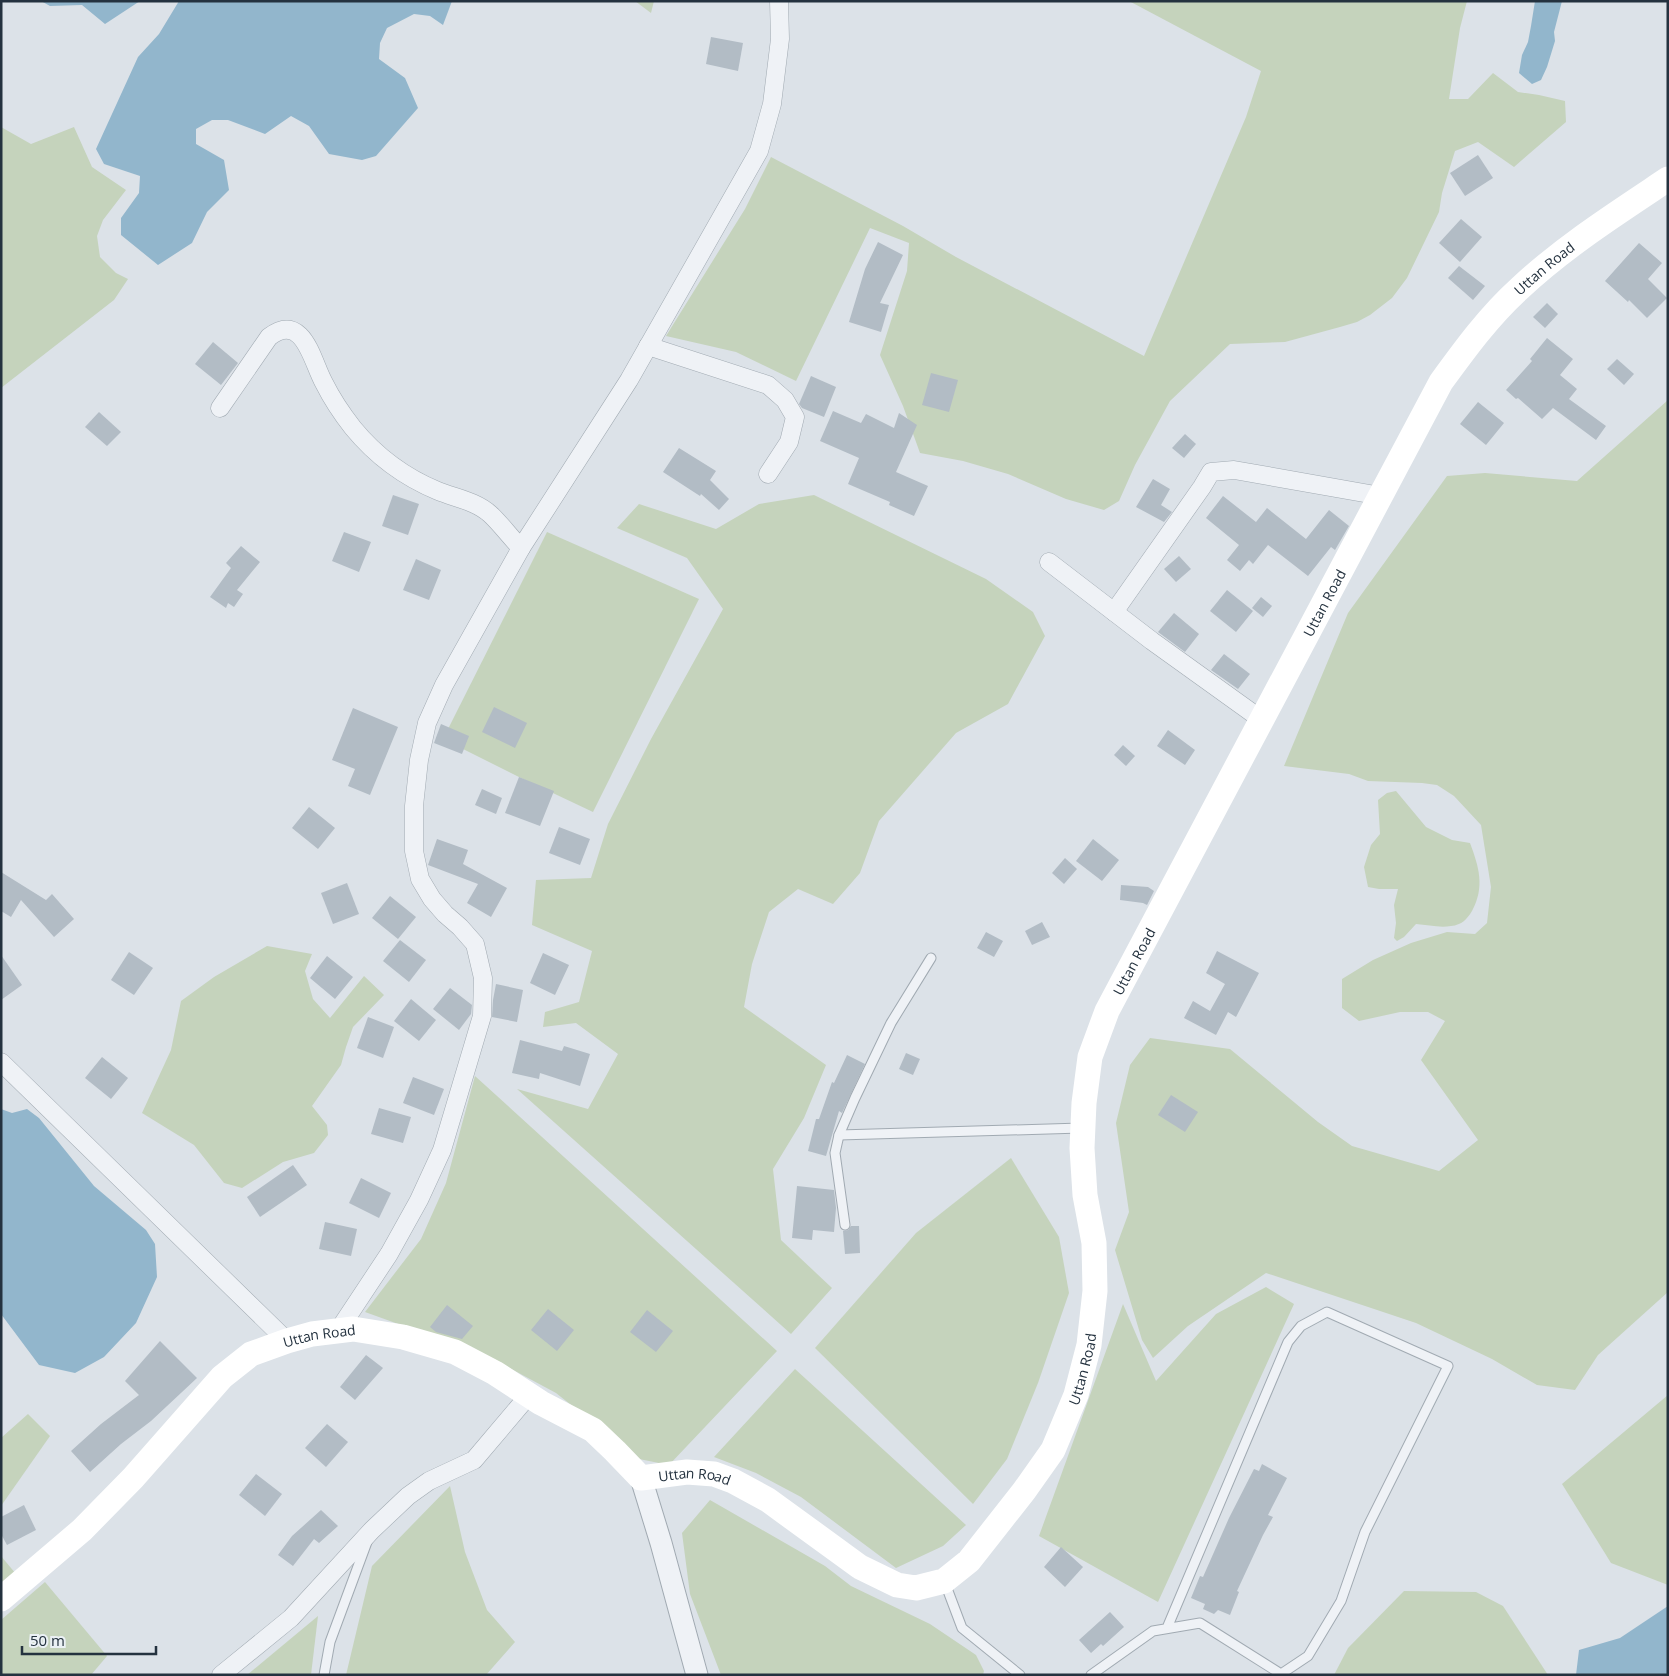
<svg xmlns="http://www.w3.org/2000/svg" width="1669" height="1676" font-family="'Open Sans',sans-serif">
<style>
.green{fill:#c5d3bc}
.water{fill:#92b6cc}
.building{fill:#b2bcc5}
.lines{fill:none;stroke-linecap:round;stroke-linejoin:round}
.service-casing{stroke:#a1aab2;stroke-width:11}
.minor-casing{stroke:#a1aab2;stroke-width:19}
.tertiary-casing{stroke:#a1aab2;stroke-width:23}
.service{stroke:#eff2f6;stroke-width:9}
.minor{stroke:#eff2f6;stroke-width:18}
.tertiary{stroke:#eff2f6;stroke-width:21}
.secondary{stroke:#fff;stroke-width:25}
.labels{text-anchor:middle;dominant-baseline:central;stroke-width:4;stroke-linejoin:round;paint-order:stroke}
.street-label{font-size:14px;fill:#24323f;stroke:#ebf1f5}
</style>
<rect width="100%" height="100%" fill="#dce2e8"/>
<g class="green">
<polygon points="635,1 654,1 651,13"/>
<polygon points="1129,1 1467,1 1460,28 1449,99 1468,99 1493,73 1518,92 1539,95 1565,101 1566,122 1514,167 1478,142 1455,151 1442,193 1439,212 1407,278 1392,298 1370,315 1357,322 1340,327 1285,342 1230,344 1170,401 1135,465 1119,501 1104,510 1066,499 1008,474 963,461 920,453 903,406 880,355 907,271 909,243 870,228 796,381 736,352 666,336 745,209 771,157 903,226 956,257 1144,356 1246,117 1261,71"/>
<polygon points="1,127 31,144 74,127 92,167 126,190 103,220 97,236 100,257 116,273 128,279 114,300 1,388"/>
<polygon points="1668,400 1668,1292 1598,1355 1575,1390 1537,1385 1492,1359 1416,1323 1266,1273 1188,1326 1153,1358 1142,1340 1115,1250 1129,1212 1116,1123 1130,1065 1150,1038 1230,1049 1318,1122 1352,1146 1439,1171 1478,1140 1421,1060 1445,1021 1428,1012 1400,1012 1359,1021 1342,1008 1342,979 1373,960 1411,943 1447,932 1475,934 1487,923 1491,887 1481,825 1454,796 1437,785 1422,783 1368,781 1349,774 1284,766 1348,613 1447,476 1485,473 1577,481"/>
<polygon points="814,495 986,579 1033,612 1045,636 1008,704 956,733 879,821 860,873 833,904 798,889 769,912 752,964 744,1007 826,1065 804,1118 773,1169 781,1240 832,1288 791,1334 517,1089 588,1109 618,1054 576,1023 543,1027 545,1012 579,1002 592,951 532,925 536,880 591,878 608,824 651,739 723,609 687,558 617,528 639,504 716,529 759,504"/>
<polygon points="547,532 699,599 593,812 519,777 443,739"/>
<path d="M1396,791L1426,827L1452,840L1470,843C1479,867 1485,887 1472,911C1467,919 1462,925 1451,926C1440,928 1428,925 1416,924L1404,937L1397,941L1394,938L1396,923L1394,905L1398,889H1379L1368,887L1364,867L1371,845L1380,834L1378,800L1387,793Z"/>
<polygon points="267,946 312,954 305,971 313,999 330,1018 364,976 384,995 353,1027 346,1047 341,1065 312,1106 327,1125 328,1135 314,1153 283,1162 242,1188 224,1183 194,1145 142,1113 171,1050 181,1001 214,977"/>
<polygon points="475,1076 777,1351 669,1465 639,1459 556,1393 487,1356 365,1312 421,1239 446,1183"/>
<polygon points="1011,1158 1059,1237 1069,1293 1038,1383 1007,1459 973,1504 815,1348 916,1233"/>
<polygon points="1266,1287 1294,1304 1158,1602 1039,1536 1123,1304 1156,1381 1216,1314"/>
<polygon points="795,1369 966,1525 943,1546 896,1568 801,1497 756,1473 714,1457"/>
<polygon points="1668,1395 1668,1585 1611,1563 1562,1484"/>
<polygon points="28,1414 50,1436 1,1506 1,1438"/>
<polygon points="450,1486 465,1552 487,1610 515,1642 486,1675 346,1675 372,1566"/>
<polygon points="710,1500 825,1566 851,1586 930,1624 976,1655 984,1671 983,1675 721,1675 690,1594 682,1533"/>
<polygon points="1,1556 16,1574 1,1586"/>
<polygon points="45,1582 107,1656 91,1675 1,1675 1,1620"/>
<polygon points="1404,1591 1476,1592 1503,1606 1548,1675 1334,1675 1348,1648"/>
<polygon points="318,1616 311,1675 247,1675"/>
</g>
<g class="water">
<polygon points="41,1 140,1 105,24 82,5 50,6"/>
<polygon points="179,1 452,1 443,25 430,16 414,14 387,28 380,43 379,59 405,78 418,108 376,156 362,160 329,154 309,126 291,116 265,134 228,120 212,120 196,129 196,144 224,160 229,190 207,212 192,243 158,265 121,235 121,218 139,193 140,176 104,164 96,149 138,57 159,34"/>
<polygon points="1535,1 1562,1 1554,32 1555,41 1547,67 1541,80 1532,84 1519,73 1522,55 1528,42 1531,26"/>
<polygon points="1,1109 12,1113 27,1109 39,1118 94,1186 146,1230 155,1244 157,1277 136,1323 104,1357 75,1373 39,1365 1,1314"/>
<polygon points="1668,1606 1668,1675 1576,1675 1579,1650 1620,1638"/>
</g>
<g class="building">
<polygon points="711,37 743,43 738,71 706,64"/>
<polygon points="1478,155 1493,178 1465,196 1450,173"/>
<polygon points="1461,219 1482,237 1460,262 1439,243"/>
<polygon points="878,242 903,255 880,303 889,305 881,332 849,322 865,269"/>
<polygon points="1639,243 1662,263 1648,279 1667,298 1647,318 1629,300 1628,302 1605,281"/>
<polygon points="1459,266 1485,286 1473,300 1448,278"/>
<polygon points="1547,303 1558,314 1545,328 1533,317"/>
<polygon points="1547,338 1573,359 1560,375 1577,389 1569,399 1606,426 1596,440 1553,408 1542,419 1518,398 1516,399 1506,390 1532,361 1530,359"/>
<polygon points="213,342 238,363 221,385 195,364"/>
<polygon points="1617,359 1634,374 1624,385 1607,369"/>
<polygon points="931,373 958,380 949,412 922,405"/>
<polygon points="811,376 836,387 824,417 802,408 799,404"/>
<polygon points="1478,402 1504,423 1486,445 1460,424"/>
<polygon points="833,411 861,423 866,414 894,428 899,413 917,425 896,472 928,486 914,516 889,505 890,502 848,484 859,458 820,441"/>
<polygon points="99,412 121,432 107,446 85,427"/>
<polygon points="1185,434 1196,444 1184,458 1172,448"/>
<polygon points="679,448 716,471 710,480 729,499 719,510 701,494 700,496 663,472"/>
<polygon points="1153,479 1170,489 1161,505 1172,512 1164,522 1136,507"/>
<polygon points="393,495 419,504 408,535 382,526"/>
<polygon points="1223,496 1256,522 1267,508 1306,539 1329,510 1349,526 1335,550 1331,547 1308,576 1268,545 1253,564 1249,560 1240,571 1227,560 1239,545 1206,518"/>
<polygon points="344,532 371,542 359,572 332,561"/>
<polygon points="241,546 260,562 237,590 243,594 234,607 228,603 226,608 210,597 231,568 226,563"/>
<polygon points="1179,556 1191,569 1176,582 1164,569"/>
<polygon points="416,559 441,570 429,600 403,590"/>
<polygon points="1227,590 1253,611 1236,632 1210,611"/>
<polygon points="1261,597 1272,606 1263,617 1252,608"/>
<polygon points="1174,613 1199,634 1185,652 1158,632"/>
<polygon points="1224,654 1250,674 1238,689 1211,670"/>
<polygon points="494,707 527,723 515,748 482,732"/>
<polygon points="353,708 398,727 370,795 348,786 355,769 332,760"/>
<polygon points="441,724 469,736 462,754 434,743"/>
<polygon points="1168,730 1195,750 1185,765 1157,746"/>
<polygon points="1123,745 1135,756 1126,766 1114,755"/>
<polygon points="519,777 554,791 540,826 505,813"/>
<polygon points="482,789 502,798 496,814 475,805"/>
<polygon points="309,807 335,828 318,849 292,828"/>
<polygon points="559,827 590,839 580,865 549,853"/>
<polygon points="437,839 468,850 463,864 507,888 491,917 467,903 478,884 428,865"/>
<polygon points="1093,839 1119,860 1102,881 1076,861"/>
<polygon points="1065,858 1077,869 1064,884 1052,873"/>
<polygon points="1,872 46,900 52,894 74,919 54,937 21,900 11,917 1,911"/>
<polygon points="347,883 359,914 333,924 321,893"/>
<polygon points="1121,885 1148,887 1154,891 1147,905 1143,903 1120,900"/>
<polygon points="390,896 416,917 398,939 372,918"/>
<polygon points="1042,922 1050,937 1032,945 1025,931"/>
<polygon points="986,932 1003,941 994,957 977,948"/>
<polygon points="400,940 426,960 409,982 383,961"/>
<polygon points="1217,951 1259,973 1236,1017 1228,1012 1216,1035 1184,1018 1193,1001 1210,1011 1225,984 1206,973"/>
<polygon points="129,952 153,968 134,995 111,980"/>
<polygon points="543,953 569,965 555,995 530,983"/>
<polygon points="1,955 22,985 1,1000"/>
<polygon points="327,956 353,977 335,999 310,978"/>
<polygon points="496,984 523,990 517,1022 492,1017 493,1000"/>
<polygon points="450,988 472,1005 471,1014 459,1030 433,1009"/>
<polygon points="411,999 436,1020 419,1041 394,1021"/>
<polygon points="368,1017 394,1027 383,1058 357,1048"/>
<polygon points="520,1040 562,1051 564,1046 590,1054 580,1086 540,1073 539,1079 512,1073"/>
<polygon points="906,1053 920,1059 913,1075 899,1069"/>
<polygon points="847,1055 865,1064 842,1113 839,1111 826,1156 808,1151 816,1119 819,1119 832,1082 834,1083"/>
<polygon points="102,1057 128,1078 111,1099 85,1078"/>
<polygon points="413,1077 444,1089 434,1115 403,1103"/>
<polygon points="1171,1095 1198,1112 1185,1132 1158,1115"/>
<polygon points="379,1108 411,1117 403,1143 371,1134"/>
<polygon points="293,1165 307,1185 260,1217 247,1197"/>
<polygon points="361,1178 391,1193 379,1218 349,1203"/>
<polygon points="797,1186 834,1190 836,1208 834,1232 813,1230 812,1240 792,1238"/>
<polygon points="325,1222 357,1229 351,1256 319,1249"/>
<polygon points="851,1226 859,1226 860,1253 845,1254 843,1231 848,1230"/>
<polygon points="447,1305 473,1326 462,1339 436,1332 430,1327"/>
<polygon points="548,1309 574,1330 557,1351 531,1330"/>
<polygon points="647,1310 673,1331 656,1352 630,1332"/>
<polygon points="160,1341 197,1378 151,1421 121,1444 90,1472 71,1451 101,1424 139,1395 125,1381"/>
<polygon points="366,1355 383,1368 355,1400 340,1387"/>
<polygon points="327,1424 348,1442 326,1467 305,1448"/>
<polygon points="1262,1464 1287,1478 1268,1515 1273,1517 1263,1535 1237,1591 1239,1592 1230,1615 1218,1610 1214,1614 1203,1609 1205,1604 1191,1598 1200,1576 1203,1577 1229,1518 1254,1469 1259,1471"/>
<polygon points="256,1474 282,1494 265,1516 239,1495"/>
<polygon points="24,1505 36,1530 7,1545 1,1534 1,1517"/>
<polygon points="321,1510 338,1526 319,1543 314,1539 293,1566 278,1555 292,1536"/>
<polygon points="1061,1547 1083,1567 1065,1587 1044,1567"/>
<polygon points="1110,1612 1124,1627 1103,1646 1101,1644 1091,1653 1079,1640"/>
</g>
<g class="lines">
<defs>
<g id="service">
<polyline points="839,1135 1081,1128"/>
<polyline points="845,1225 835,1153 839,1135 855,1098 891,1023 931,958"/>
<polyline points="945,1583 962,1628 1020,1675"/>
<polyline points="324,1675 330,1642 367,1542"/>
<polyline points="1091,1675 1153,1631 1200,1623 1281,1674 1308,1656 1341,1601 1365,1532 1448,1366 1327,1312 1301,1326 1288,1342 1167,1628"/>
</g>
<g id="minor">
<polyline points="648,346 768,385 785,400 795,417 789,442 768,474"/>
<path d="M220,408L269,337C304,311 312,362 324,383C332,399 342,414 353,428C376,456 404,477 438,491C455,498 476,501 490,514C500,523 511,538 521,548L629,380L759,151L772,104L780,39L779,1"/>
<polyline points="1049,562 1152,641 1262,720"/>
<polyline points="1114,612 1202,487 1211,472 1234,470 1381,496"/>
<polyline points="1,1062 287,1341"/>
<polyline points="338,1331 389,1254 419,1200 442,1150 482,1016 483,978 475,944 460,927 445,914 432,899 420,879 414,851 414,806 419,760 427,723 444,685 521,548"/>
<polyline points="221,1675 291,1618 372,1530 408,1496 429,1481 474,1460 529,1395"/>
</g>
<polyline id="tertiary" points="641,1478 661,1543 697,1675"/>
</defs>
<use href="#service" class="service-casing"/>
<use href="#minor" class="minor-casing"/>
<use href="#tertiary" class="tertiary-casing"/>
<use href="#service" class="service"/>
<use href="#minor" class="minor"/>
<use href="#tertiary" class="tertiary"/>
<path class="secondary" id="s1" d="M1,1599L82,1530L133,1478L222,1377L251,1354L287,1341L312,1334L353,1329L403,1337L455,1352L495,1373L541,1403L593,1430L615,1451L641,1478L687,1472L714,1474L733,1481L768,1500L860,1567L897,1585L916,1588L944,1581L969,1561L1024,1491L1053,1450L1076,1395L1089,1345L1095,1291L1094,1243L1085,1195L1082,1148L1084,1103L1090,1057L1107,1011L1441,382C1465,349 1489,316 1520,288C1565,246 1617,213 1668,179"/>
</g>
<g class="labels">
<g class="street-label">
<text stroke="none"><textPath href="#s1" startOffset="2612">Uttan Road</textPath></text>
<text stroke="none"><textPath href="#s1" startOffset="2208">Uttan Road</textPath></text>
<text stroke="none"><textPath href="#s1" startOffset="1802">Uttan Road</textPath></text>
<text stroke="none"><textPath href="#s1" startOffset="422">Uttan Road</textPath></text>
<text stroke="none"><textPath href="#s1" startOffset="1382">Uttan Road</textPath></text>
<text stroke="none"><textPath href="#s1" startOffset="842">Uttan Road</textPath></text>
</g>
</g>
<rect width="1669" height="1676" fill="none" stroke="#24323f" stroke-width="5"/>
<path d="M22 1646v8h134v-8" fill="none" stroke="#24323f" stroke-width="2.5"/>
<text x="30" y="1646" font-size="15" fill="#24323f" stroke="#ebf1f5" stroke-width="4" paint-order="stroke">50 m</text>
</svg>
